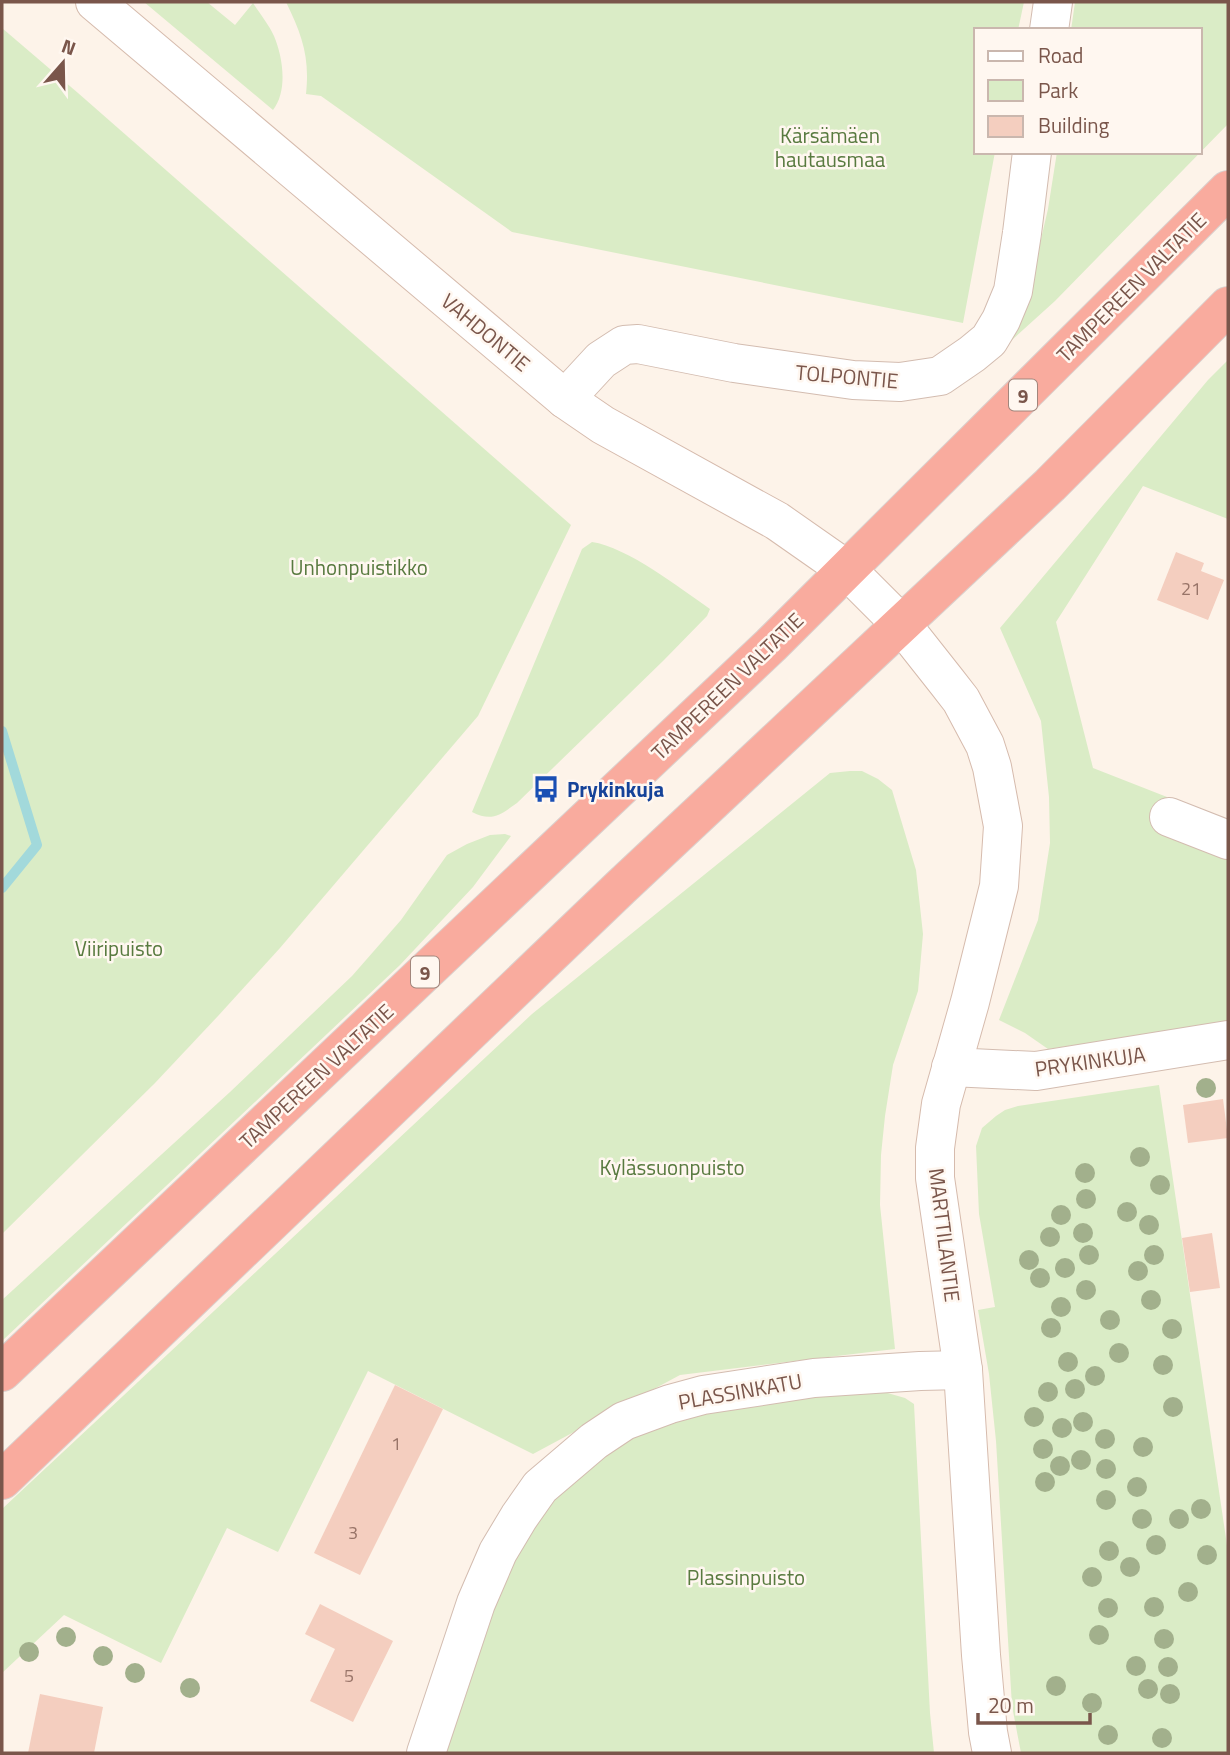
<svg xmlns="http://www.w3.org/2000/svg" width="1230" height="1755" font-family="'Titillium Web',sans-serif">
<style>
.green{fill:#daecc6}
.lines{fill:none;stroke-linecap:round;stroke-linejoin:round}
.stream{stroke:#a2d9db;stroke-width:10}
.building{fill:#f4cebf}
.street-casing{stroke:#d3bcb0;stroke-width:40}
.secondary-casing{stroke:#d6bbad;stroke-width:40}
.highway-casing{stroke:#dad0cd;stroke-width:40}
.street{stroke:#fff;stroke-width:38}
.secondary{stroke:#fff;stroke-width:38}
.highway{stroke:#f9ab9e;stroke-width:38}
.tree{fill:#a2b08c}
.labels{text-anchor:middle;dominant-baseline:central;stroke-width:5;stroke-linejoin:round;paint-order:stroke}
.number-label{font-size:18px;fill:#987468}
.shield{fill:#fff7f0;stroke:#a2867c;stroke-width:2}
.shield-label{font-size:19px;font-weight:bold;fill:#7a564b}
.park-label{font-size:21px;fill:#587a3f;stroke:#fff7f0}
.street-label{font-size:21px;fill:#7a564b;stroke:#fff7f0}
.transit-label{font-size:21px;font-weight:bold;fill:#164399;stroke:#fff7f0;text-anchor:start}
</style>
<rect width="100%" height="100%" fill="#fdf3e9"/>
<g class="green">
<path d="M144,2H207L235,25L253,3C260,14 269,25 274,36C283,57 288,91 273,110Z"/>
<path d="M286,2H1024L1018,30H976V152H995L963,323L512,232L321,96L306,94C310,57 302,35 286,2Z"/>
<polygon points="1075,2 1228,2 1228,124 1055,301 1012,340 1006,332 1027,299 1048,209 1057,152 1200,152 1200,30 1071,30"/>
<polygon points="2,28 78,93 571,525 478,716 280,948 218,1016 155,1083 2,1234"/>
<polygon points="1228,360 1228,519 1143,486 1056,622 1093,768 1167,797 1155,829 1228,857 1228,1023 1048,1049 1025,1033 999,1020 1038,920 1050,843 1049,797 1041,721 1000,628 1208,380"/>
<path d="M592,542C627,547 680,588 710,609L707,616L664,660L517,803C500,815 492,822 472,812L582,549Z"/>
<polygon points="850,771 862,771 878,779 892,790 916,870 923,934 918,991 893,1065 885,1116 881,1155 880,1205 895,1349 680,1375 533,1454 368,1371 278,1552 227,1528 161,1663 64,1615 2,1673 2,1509 532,1014 830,773"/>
<polygon points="505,834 511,836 473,887 400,965 2,1341 2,1300 230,1092 352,976 401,920 447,855 467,844 490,835"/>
<polygon points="1159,1085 1228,1552 1228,1753 1021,1753 1012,1706 996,1441 989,1374 978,1310 995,1307 979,1214 976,1146 982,1128 996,1116 1005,1110 1018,1106"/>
<polygon points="884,1392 905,1398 914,1404 930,1713 934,1753 444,1753 505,1572 551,1498 612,1444 711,1404"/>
</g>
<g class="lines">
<polyline class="stream" points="2,731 37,845 2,888"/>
</g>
<g class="building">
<polygon points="1176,552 1204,563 1201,571 1224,580 1208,620 1157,600"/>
<polygon points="1223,1099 1228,1138 1188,1143 1183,1105"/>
<polygon points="1212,1233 1220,1288 1190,1292 1182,1238"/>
<polygon points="395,1385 443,1409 360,1575 314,1553"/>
<polygon points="320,1604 393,1641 353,1722 310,1701 335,1649 305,1634"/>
<polygon points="40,1694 103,1707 94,1753 28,1753"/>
</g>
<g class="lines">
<defs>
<g id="street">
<polyline points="1049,30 1053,2"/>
<polyline points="565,399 601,360 624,345 638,344 734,363 853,380 900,382 940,376 972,354 989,340 1001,320 1013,291 1022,233 1032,152"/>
<polyline points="1169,817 1228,840"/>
<polyline points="951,1067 1036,1071 1228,1040"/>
<polyline points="426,1753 476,1603 498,1552 519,1517 540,1487 594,1441 624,1421 670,1404 703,1395 814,1378 920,1371 963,1370"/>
</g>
<polyline id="secondary" points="95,2 565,399 603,425 777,521 847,570 902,625 947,682 961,700 985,745 992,767 1003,826 999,886 970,1002 941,1104 935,1148 935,1178 963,1370 981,1655 988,1732 992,1753"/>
<g id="highway">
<polyline points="2,1372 771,645 1228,190"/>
<polyline points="2,1480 621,887 1050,485 1228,306"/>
</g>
</defs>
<use href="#street" class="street-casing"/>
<use href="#secondary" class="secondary-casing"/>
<use href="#highway" class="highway-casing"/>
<use href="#street" class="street"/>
<use href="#secondary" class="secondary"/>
<use href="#highway" class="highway"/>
</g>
<g class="tree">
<circle cx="1206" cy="1088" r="10"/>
<circle cx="1140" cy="1157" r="10"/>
<circle cx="1085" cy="1173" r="10"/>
<circle cx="1160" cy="1185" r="10"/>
<circle cx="1086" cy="1199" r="10"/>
<circle cx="1127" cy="1212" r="10"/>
<circle cx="1061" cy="1215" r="10"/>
<circle cx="1149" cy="1225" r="10"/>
<circle cx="1083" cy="1233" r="10"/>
<circle cx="1050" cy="1237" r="10"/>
<circle cx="1089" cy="1255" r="10"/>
<circle cx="1154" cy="1255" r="10"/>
<circle cx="1029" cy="1260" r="10"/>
<circle cx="1065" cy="1268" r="10"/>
<circle cx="1138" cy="1271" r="10"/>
<circle cx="1040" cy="1278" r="10"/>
<circle cx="1086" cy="1290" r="10"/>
<circle cx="1151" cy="1300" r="10"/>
<circle cx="1061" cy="1307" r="10"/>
<circle cx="1110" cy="1320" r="10"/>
<circle cx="1051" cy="1328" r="10"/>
<circle cx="1172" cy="1329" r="10"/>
<circle cx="1119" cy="1353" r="10"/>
<circle cx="1068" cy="1362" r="10"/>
<circle cx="1163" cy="1365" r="10"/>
<circle cx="1095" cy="1376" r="10"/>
<circle cx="1075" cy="1389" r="10"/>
<circle cx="1048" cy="1392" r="10"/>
<circle cx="1173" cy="1407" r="10"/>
<circle cx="1034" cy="1417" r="10"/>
<circle cx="1083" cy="1422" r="10"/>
<circle cx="1062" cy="1428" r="10"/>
<circle cx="1105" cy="1439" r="10"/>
<circle cx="1143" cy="1447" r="10"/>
<circle cx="1043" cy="1449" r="10"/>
<circle cx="1081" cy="1460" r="10"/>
<circle cx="1060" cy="1466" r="10"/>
<circle cx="1106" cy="1469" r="10"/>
<circle cx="1045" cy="1482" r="10"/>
<circle cx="1137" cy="1487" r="10"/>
<circle cx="1106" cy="1500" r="10"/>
<circle cx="1201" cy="1509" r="10"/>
<circle cx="1142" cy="1519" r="10"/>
<circle cx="1179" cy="1519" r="10"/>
<circle cx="1156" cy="1545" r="10"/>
<circle cx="1109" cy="1551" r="10"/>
<circle cx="1207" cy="1555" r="10"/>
<circle cx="1130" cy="1567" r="10"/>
<circle cx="1092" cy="1577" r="10"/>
<circle cx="1188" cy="1592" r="10"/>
<circle cx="1154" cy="1607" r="10"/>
<circle cx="1108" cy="1608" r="10"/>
<circle cx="1099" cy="1635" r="10"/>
<circle cx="66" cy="1637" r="10"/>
<circle cx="1164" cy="1639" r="10"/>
<circle cx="29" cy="1652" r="10"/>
<circle cx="103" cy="1656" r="10"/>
<circle cx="1136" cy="1666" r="10"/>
<circle cx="1168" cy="1667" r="10"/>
<circle cx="135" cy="1673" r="10"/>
<circle cx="1056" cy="1686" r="10"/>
<circle cx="190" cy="1688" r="10"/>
<circle cx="1148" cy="1689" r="10"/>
<circle cx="1170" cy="1694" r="10"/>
<circle cx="1092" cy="1703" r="10"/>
<circle cx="1108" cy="1735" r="10"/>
<circle cx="1162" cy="1738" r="10"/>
</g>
<defs>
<symbol id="bus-bare" viewBox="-9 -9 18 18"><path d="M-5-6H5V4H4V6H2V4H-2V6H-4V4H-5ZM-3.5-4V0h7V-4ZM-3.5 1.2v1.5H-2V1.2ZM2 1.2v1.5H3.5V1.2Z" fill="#1a4fb4" stroke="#fff7f0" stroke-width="2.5" paint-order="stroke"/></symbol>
</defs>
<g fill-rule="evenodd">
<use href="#bus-bare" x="527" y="770" width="38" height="38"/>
</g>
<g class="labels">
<g class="number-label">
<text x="1191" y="588">21</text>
<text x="396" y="1443">1</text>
<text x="353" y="1532">3</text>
<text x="349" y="1675">5</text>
</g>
<g class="shield">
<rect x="1009" y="379.5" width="28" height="31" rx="5"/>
<rect x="411" y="956.5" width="28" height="31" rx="5"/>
</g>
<g class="shield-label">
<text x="1023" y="395">9</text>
<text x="425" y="972">9</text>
</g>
<g class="park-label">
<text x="830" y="135">Kärsämäen<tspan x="830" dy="24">hautausmaa</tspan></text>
<text x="359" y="567">Unhonpuistikko</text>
<text x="119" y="948">Viiripuisto</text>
<text x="672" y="1167">Kylässuonpuisto</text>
<text x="746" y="1577">Plassinpuisto</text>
</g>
<g class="street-label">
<text transform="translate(1131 287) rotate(-45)">TAMPEREEN VALTATIE</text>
<text transform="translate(486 332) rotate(40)">VAHDONTIE</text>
<text transform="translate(847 376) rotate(5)">TOLPONTIE</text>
<text transform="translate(727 686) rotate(-44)">TAMPEREEN VALTATIE</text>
<text transform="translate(1090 1061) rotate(-8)">PRYKINKUJA</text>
<text transform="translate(316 1076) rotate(-43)">TAMPEREEN VALTATIE</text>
<text transform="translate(945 1235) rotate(83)">MARTTILANTIE</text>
<text transform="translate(740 1391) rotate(-10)">PLASSINKATU</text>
</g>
<g class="transit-label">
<text x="567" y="789">Prykinkuja</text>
</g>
</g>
<rect width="1230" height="1755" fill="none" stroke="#7a564b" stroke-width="7"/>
<rect x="974" y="28" width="228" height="126" fill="#fff7f0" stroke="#cab7ae" stroke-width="2"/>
<rect x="988" y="51" width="35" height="10" fill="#ffffff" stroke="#cab7ae" stroke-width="2"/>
<text x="1038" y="63" font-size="21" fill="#7a564b">Road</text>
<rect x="988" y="80" width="35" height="21" fill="#daecc6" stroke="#cab7ae" stroke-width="2"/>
<text x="1038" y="98" font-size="21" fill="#7a564b">Park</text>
<rect x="988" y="116" width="35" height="21" fill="#f4cebf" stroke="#cab7ae" stroke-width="2"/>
<text x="1038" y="133" font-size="21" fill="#7a564b">Building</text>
<g transform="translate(63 63) rotate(20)" stroke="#fff7f0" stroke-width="5" paint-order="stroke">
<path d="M0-5L12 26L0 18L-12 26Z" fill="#7a564b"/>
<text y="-10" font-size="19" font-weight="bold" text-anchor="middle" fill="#7a564b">N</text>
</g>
<path d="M978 1713v10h112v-10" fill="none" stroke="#7a564b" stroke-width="3.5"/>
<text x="988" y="1713" font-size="21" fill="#7a564b" stroke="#fff7f0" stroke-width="5" paint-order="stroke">20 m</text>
</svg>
